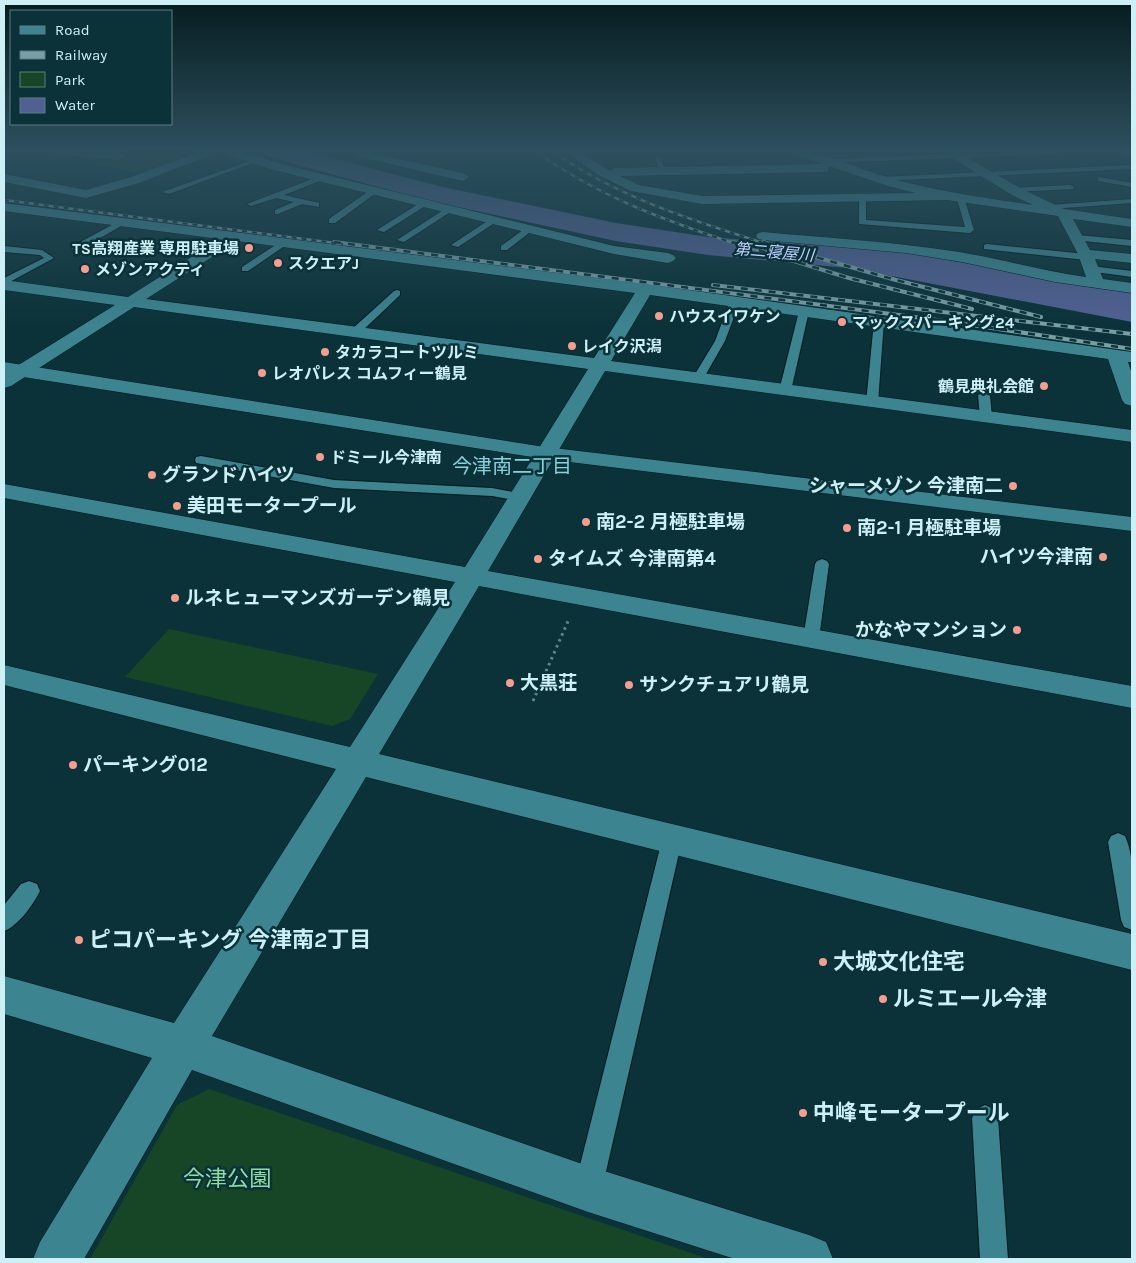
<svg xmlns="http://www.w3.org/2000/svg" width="1136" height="1263" font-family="Karla,'Noto Sans JP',sans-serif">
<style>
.green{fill:#164625}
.water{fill:#516092}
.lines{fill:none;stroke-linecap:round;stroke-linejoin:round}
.river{fill:#516092;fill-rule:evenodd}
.service-casing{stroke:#02181c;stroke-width:2}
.minor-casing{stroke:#02181c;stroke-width:1}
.tertiary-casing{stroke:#02181c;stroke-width:1}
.path{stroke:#60868c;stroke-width:3;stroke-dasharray:2.5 4;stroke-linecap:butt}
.service{fill:#3c8490;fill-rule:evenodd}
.minor{fill:#3c8490;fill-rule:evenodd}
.tertiary{fill:#3c8490;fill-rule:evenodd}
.rail-far1-casing{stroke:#799ea4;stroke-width:2.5}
.rail-casing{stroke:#799ea4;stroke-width:4}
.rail-far1{stroke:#0a3238;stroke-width:2;stroke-dasharray:5;stroke-linecap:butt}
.rail{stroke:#0a3238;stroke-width:2.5;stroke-dasharray:7;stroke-linecap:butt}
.poi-dot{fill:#f59d8e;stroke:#0a3238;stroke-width:2}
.labels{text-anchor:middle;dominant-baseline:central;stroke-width:5;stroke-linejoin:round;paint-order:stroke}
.far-poi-label{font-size:16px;font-weight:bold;fill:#cdf0f6;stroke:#0a3238;text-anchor:start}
.far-water-label{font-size:16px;font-style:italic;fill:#c0d0fe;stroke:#0a3238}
.poi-label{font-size:19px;font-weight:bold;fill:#cdf0f6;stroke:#0a3238;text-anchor:start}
.neighbourhood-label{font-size:20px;fill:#88d0dd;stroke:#0a3238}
.near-poi-label{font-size:22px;font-weight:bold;fill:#cdf0f6;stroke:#0a3238;text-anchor:start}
.near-park-label{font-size:22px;fill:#8fdba0;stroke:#0a3238}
</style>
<rect width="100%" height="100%" fill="#0a3238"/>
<g class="green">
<polygon points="129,149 192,149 223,160 212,163 186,159 142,174 94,164 117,155 112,153"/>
<polygon points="169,629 378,674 350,719 332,726 125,677"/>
<polygon points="209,1089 709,1259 90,1259 177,1105"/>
</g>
<polygon class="water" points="759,238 893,250 1132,293 1132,322 886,275"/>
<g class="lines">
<polygon class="river" points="261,149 298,149 438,186 616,223 708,237 891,252 902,255 907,262 902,269 891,272 708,255 616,241 426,200 298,165 264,154"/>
<defs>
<g id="service">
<polygon points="788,149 818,149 815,151 791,152"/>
<polygon points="1086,149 1117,150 1114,152 826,163 822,161 826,159"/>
<polygon points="655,156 660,157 666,173 659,171"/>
<polygon points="255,159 261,160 169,194 162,192"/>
<polygon points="1132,165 1132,169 879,181 875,179 879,177"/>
<polygon points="320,176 327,178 284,195 319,203 319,207 302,204 278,214 275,214 275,210 294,202 276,198 251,206 247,204"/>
<polygon points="1098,177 1132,183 1132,187 1098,181"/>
<polygon points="1070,185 1074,187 1073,189 1013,192 1009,190 1013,188"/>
<polygon points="373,188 380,190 335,223 329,223 329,219"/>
<polygon points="859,196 866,198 866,220 965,227 957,199 964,197 974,230 970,233 859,224"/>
<polygon points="1132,199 1132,203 1050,209 1046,207 1050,205"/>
<polygon points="423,201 430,203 384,232 377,230"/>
<polygon points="448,207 455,209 404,242 397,240"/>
<polygon points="492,218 499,220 458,247 451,245"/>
<polygon points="121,220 128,222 81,249 81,254 75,254 72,248 73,246"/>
<polygon points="527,227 534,229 507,250 501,250 501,246"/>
<polygon points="1077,235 1132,240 1132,246 1074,240 1074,236"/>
<polygon points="283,240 286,241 286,245 248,271 242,271 242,267"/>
<polygon points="987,244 1086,254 1090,257 1086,260 984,249 984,245"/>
<polygon points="4,246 42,250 54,258 4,285 4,278 44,258 40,255 4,252"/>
<polygon points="1091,266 1132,271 1132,277 1088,271 1086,269"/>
<polygon points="397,290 400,291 400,295 359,334 351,334 350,332 351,330 394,291"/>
<polygon points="735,298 740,301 725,341 702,381 694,381 692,379 715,341 730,301"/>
<polygon points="804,308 809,311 791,391 785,394 779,391 799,311"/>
<polygon points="879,318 884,321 878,403 872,407 866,403 874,321"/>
<polygon points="984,392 990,395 992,417 986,421 980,417 978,395"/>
<polygon points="201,456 334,480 492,488 524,494 526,497 519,501 492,496 334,488 196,463 195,460 196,457"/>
<polygon points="822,559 827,561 829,564 819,639 817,643 811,645 805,643 803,639 815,564 817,561"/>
<polygon points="672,831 679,834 682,840 602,1189 598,1199 588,1203 578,1199 574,1189 662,840 665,834"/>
<path d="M1118,833L1125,836C1136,860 1134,904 1132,930L1124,927L1121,920L1108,842L1111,836Z"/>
<path d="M29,881L37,884L40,891C33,905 18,926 4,931V905L21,884Z"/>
<polygon points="985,1105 994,1109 998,1118 1008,1259 980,1259 972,1118 976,1109"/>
</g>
<g id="minor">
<polygon points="28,149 79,149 120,152 126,156 120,160 34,152"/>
<polygon points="233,149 282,164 614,246 668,253 673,255 676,258 673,261 668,263 614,254 274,170 218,152 139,183 86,198 4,182 4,174 86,190 131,177 196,153 197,150"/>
<polygon points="362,149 379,149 372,153 463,173 469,177 463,181 356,156 354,154"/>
<path d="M561,149H575L610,171L615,168L823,164L784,151L782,149C821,149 859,170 897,180C941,192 987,198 1033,205L1012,195L938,149H952L1022,189L1064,209L1132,219V227L1073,219L1090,250L1132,254V263L1095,259L1103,279L1132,283V293L1055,282L962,262L906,253L763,240L758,239L756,236L758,233L763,232C829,238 894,242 959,252C1002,259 1043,271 1086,277L1078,254L1058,216L947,200L702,204L631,191L598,175ZM829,166L888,186L916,193L702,196L639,185L620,176L824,172L828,171Z"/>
<polygon points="1105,149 1132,151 1132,157 1107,151"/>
<path d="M4,203L645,284L1132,352V362H1128L1132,374V406L1125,404L1122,400L1108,359L650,295L611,361L1132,430V442L605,371L488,571L1132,686V708L479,586L379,754L1132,934V970L366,777L212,1036L588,1166L809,1235L826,1242L833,1259H735L588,1212L192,1070L84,1259H33L40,1242L152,1058L4,1014V976L174,1023L336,769L4,685V665L350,747L455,582L4,498V484L465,567L588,369L134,307L11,386L4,388V374L115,305L4,290V280L128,297L220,239L4,211ZM237,241L635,293L594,358L146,299Z"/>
</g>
<polygon id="tertiary" points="4,362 545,447 1132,517 1132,531 545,459 4,374"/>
</defs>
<use href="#service" class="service-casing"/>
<use href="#minor" class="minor-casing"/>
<use href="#tertiary" class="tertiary-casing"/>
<polyline class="path" points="533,701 569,619"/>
<use href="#service" class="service"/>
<use href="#minor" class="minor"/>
<use href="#tertiary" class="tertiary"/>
<defs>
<g id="rail-far1">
<path d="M533,149C594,195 664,220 736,244"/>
<path d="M549,149C615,196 690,220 767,244"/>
<polyline points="4,200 343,244"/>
</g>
<g id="rail">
<polyline points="334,242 945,321 1132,349"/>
<polyline points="732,242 849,278 972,309"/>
<polyline points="763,242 896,280 1041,317"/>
<polyline points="713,285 1132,334"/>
</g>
</defs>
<use href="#rail-far1" class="rail-far1-casing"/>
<use href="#rail" class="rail-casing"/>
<use href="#rail-far1" class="rail-far1"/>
<use href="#rail" class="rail"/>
</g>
<linearGradient id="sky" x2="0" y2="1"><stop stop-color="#061c1f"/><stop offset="0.46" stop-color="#2d4f5e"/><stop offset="1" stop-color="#2d4f5e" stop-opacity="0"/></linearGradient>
<rect width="1136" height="326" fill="url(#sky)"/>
<g class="poi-dot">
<circle cx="249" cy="248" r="5"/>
<circle cx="278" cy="263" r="5"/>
<circle cx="85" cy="269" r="5"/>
<circle cx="659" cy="316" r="5"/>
<circle cx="842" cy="322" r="5"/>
<circle cx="572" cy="346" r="5"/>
<circle cx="325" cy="352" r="5"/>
<circle cx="262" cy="373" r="5"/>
<circle cx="1044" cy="386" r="5"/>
<circle cx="320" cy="457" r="5"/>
<circle cx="152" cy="475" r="5"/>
<circle cx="1013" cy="486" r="5"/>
<circle cx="177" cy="506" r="5"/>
<circle cx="586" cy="522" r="5"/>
<circle cx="847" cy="528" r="5"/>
<circle cx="1103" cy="557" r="5"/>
<circle cx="538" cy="559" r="5"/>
<circle cx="175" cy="598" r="5"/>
<circle cx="1017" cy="630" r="5"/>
<circle cx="510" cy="683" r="5"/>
<circle cx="629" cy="685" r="5"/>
<circle cx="73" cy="765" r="5"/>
<circle cx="79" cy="940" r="5"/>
<circle cx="823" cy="962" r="5"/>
<circle cx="883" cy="999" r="5"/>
<circle cx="803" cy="1113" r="5"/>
</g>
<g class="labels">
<g class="far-poi-label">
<text x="239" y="248" text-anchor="end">TS高翔産業 専用駐車場</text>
<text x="288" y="263">スクエアJ</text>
<text x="95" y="269">メゾンアクティ</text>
<text x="669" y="316">ハウスイワケン</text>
<text x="852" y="322">マックスパーキング24</text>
<text x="582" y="346">レイク沢潟</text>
<text x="335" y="352">タカラコートツルミ</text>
<text x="272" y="373">レオパレス コムフィー鶴見</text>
<text x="1034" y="386" text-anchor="end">鶴見典礼会館</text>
<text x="330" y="457">ドミール今津南</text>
</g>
<g class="far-water-label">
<text transform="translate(774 252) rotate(5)">第二寝屋川</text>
</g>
<g class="poi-label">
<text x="162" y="475">グランドハイツ</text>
<text x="1003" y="486" text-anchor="end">シャーメゾン 今津南二</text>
<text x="187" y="506">美田モータープール</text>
<text x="596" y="522">南2-2 月極駐車場</text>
<text x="857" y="528">南2-1 月極駐車場</text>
<text x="1093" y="557" text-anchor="end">ハイツ今津南</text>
<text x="548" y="559">タイムズ 今津南第4</text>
<text x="185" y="598">ルネヒューマンズガーデン鶴見</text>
<text x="1007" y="630" text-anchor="end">かなやマンション</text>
<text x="520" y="683">大黒荘</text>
<text x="639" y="685">サンクチュアリ鶴見</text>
<text x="83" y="765">パーキング012</text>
</g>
<g class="neighbourhood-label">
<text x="512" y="466">今津南二丁目</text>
</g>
<g class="near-poi-label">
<text x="89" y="940">ピコパーキング 今津南2丁目</text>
<text x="833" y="962">大城文化住宅</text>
<text x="893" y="999">ルミエール今津</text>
<text x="813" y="1113">中峰モータープール</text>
</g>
<g class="near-park-label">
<text x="227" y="1179">今津公園</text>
</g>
</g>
<rect width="1136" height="1263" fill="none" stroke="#cdf0f6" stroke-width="10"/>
<rect x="10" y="10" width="162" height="115" fill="#0a3238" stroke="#587e84"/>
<rect x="20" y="26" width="25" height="8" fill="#3c8490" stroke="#587e84"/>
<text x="55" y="35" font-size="15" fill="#cdf0f6">Road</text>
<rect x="20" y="51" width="25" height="8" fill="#799ea4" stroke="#587e84"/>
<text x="55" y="60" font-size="15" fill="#cdf0f6">Railway</text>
<rect x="20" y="72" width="25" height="15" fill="#164625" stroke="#587e84"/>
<text x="55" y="85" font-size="15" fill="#cdf0f6">Park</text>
<rect x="20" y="98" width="25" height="15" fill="#516092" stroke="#587e84"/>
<text x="55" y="110" font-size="15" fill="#cdf0f6">Water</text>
</svg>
